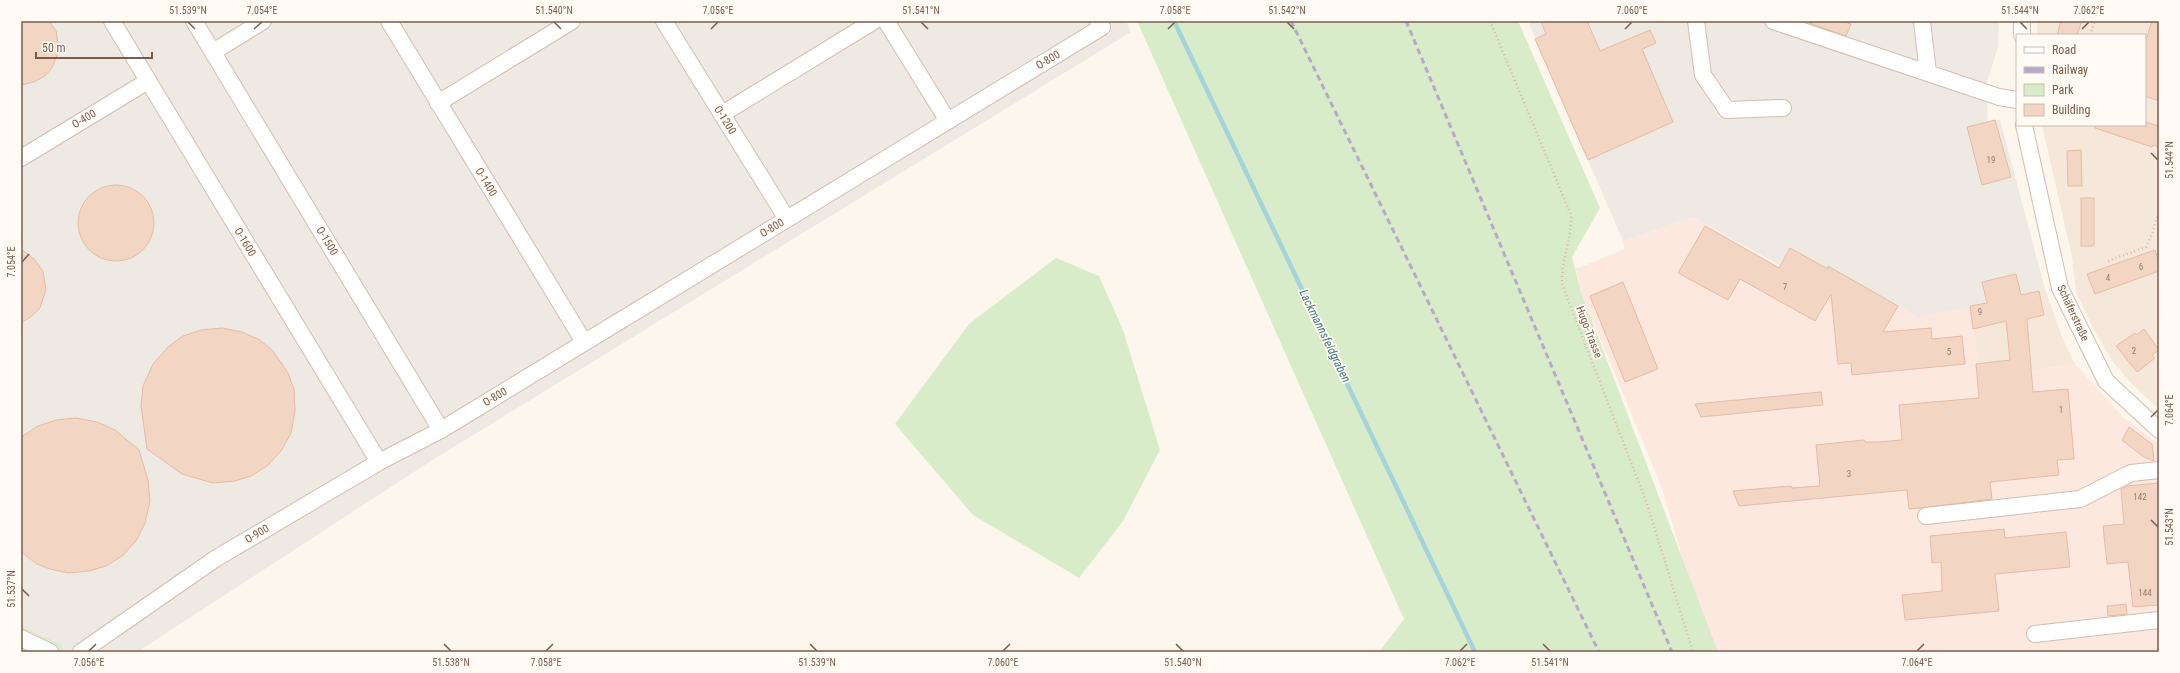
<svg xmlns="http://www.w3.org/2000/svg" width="2180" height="673" font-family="'Roboto Condensed',sans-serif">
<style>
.residential{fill:#f5e8da}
.commercial{fill:#fde8e0}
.industrial{fill:#efe9e4}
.green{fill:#d8ecc9}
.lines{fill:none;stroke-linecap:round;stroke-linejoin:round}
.stream{stroke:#a5d3da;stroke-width:4.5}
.building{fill:#f3d5c3;stroke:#e6bba3}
.minor-casing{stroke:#d1beb0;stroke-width:18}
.path{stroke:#d9b8a5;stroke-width:2.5;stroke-dasharray:1 3;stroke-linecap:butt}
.minor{stroke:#fff;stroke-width:16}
.rail{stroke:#b9a8c9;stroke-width:3;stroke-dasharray:6 4;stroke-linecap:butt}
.ticks{fill:none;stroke:#7a5c4d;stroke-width:1.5}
.labels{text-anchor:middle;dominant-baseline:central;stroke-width:3.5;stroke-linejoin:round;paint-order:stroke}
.number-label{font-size:9px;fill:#987a6a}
.street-label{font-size:11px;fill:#7a5c4d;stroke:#fffaf3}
.water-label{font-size:12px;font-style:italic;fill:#437c86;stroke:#fffaf3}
.neatline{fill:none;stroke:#7a5c4d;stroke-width:1.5}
.ticks-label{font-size:10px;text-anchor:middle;fill:#7a5c4d}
</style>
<rect width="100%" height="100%" fill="#fdf6ec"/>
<g class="residential">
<polygon points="2037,21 2159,21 2159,409 2134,386 2113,362 2094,330 2076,292 2072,257 2042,125 2145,125 2145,35 2037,35"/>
<polygon points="2045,289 2062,337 2075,364 2031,371 1980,376 1970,306"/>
</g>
<polygon class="commercial" points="1693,217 1871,319 1884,297 1920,318 1970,306 1980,376 2031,371 2075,364 2125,419 2159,444 2159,652 1711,652 1661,486 1581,292 1576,269 1625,249 1623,241"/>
<g class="industrial">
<polygon points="21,21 1126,21 1131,32 434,459 137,652 25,652 21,650"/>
<polygon points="1528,21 1999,21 1998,47 1986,85 1988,121 2000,120 2045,289 1919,318 1885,298 1872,317 1693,217 1623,241"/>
</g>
<g class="green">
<polygon points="1137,21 1518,21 1600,208 1572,257 1581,292 1718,652 1379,652 1404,619"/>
<polygon points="1056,258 1099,276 1123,330 1160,450 1123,521 1079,578 973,515 895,424 969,324"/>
<polygon points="21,626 62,645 61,652 21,652"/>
</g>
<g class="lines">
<polyline class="stream" points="1174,21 1475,652"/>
</g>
<g class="building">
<polygon points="21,21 49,21 56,31 59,50 52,68 45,76 34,82 21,85"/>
<polygon points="1541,21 1587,21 1600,51 1650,30 1656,43 1642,49 1673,122 1588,160 1535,39 1546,34"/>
<polygon points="1809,21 1842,21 1851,24 1846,36 1809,23"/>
<polygon points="2061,21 2082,21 2077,35 2057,35"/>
<polygon points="2152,21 2159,21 2159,101 2145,96 2145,43"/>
<polygon points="1995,120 2011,177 1982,185 1967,127"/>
<polygon points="2145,122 2159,126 2159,147 2153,145 2152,147 2095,128 2095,125 2145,125"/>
<polygon points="2081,150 2082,186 2068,186 2067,151"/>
<circle cx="116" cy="223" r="38"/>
<rect x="2081" y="198" width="13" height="48"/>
<polygon points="1705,226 1779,268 1790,248 1828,269 1828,266 1898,306 1883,332 1931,328 1932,339 1962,336 1965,364 1852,375 1851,363 1838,364 1831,294 1815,321 1740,279 1728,300 1678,273"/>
<polygon points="21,249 34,259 43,271 46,290 40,308 32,316 21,323"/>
<polygon points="2155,250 2159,262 2159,271 2095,294 2087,274"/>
<polygon points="2016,274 2021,295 2039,291 2044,315 2027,319 2033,392 2068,389 2074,459 2057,460 2059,475 1990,482 1992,499 1921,508 1909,509 1907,490 1739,506 1733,491 1791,486 1792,488 1820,486 1816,445 1864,440 1865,442 1878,442 1902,440 1899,405 1979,398 1976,364 2010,360 2006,321 1973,329 1970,306 1987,303 1982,282"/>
<polygon points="1623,282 1658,369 1625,382 1590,296"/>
<polygon points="222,328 242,332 260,340 273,351 288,373 294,389 295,411 291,433 281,451 267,466 251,476 235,481 213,483 182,474 147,449 141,406 143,386 153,364 168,347 183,336 201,330"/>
<polygon points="2144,329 2159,350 2152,355 2155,358 2137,372 2116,346 2135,333 2137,335"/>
<polygon points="1821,392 1823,405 1791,408 1701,417 1695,404"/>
<polygon points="76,418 97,422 115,430 139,450 148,480 150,501 145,523 136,541 122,556 106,566 89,571 68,573 50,569 37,564 21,552 21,437 38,426 56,420"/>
<polygon points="2129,427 2152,444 2154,461 2144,457 2122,440"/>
<polygon points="2159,483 2159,605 2133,607 2128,562 2107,564 2103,526 2124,524 2121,489 2127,486"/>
<polygon points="2004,529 2005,538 2066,532 2070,567 1995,574 1999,611 1905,620 1902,595 1942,591 1941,562 1932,563 1930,536"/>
<polygon points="2126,604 2127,614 2108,616 2107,606"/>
</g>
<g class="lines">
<defs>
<g id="minor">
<polyline points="112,21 379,462"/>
<polyline points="194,21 441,430"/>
<polyline points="389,21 584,342"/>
<polyline points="664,21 787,219"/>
<polyline points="886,21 948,121"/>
<polyline points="1696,21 1703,75 1727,110 1783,108"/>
<polyline points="1773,21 1999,97 2017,100"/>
<polyline points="1922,21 1928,73"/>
<polyline points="2022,35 2022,21"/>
<polyline points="213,52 263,21"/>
<polyline points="438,103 572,21"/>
<polyline points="722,114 874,21"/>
<polyline points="2024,125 2060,288 2106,381 2159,430"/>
<polyline points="21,158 148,81"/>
<polyline points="1926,516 2080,499 2131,473 2159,470"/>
<polyline points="2035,634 2159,620"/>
<polyline points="21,638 50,652"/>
<polyline points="81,652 215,559 379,462 441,430 1102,27 1098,21"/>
</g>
</defs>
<use href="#minor" class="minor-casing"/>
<g class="path">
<path d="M1490,21L1571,215C1572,240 1561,259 1562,284L1647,504L1693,652"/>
<polyline points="2090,35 2095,21"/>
<polyline points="2108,261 2146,247 2152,234 2159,211"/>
</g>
<use href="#minor" class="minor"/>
<g class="rail">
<polyline points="1291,21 1599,652"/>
<polyline points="1406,21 1672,652"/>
</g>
</g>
<path class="ticks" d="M188,22L195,29M554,22L561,29M921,22L928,29M1287,22L1294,29M2020,22L2027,29M254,29L262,22M711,29L718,22M1168,29L1175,22M1625,29L1632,22M2082,29L2089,22M2151,153L2158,160M22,262L29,254M2151,417L2158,410M2151,520L2158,527M22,589L29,596M444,644L451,651M810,644L817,651M1176,644L1183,651M1543,644L1550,651M89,651L96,644M546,651L553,644M1003,651L1010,644M1460,651L1467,644M1917,651L1924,644"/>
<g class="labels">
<g class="number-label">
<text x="1991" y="160">19</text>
<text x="2141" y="267">6</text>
<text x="2108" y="278">4</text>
<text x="1785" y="287">7</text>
<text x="1980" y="312">9</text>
<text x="2134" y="351">2</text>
<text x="1949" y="352">5</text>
<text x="2061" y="410">1</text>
<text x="1849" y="474">3</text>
<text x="2140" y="497">142</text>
<text x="2145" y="593">144</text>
</g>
<g class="street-label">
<text transform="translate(1048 60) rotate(-31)">O-800</text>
<text transform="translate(84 119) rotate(-31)">O-400</text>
<text transform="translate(725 120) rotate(58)">O-1200</text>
<text transform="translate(486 182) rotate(59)">O-1400</text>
<text transform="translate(772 228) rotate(-31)">O-800</text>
<text transform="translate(327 241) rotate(59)">O-1500</text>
<text transform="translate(245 242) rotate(59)">O-1600</text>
<text transform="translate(2073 313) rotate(65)">Schäferstraße</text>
<text transform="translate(1589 332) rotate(69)">Hugo-Trasse</text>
<text transform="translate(495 397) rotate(-31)">O-800</text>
<text transform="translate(257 534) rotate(-31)">O-900</text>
</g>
<g class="water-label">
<text transform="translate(1325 336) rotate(64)">Lackmannsfeldgraben</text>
</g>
</g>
<rect width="2180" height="673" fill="none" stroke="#fffaf3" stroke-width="44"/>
<rect x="2016" y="34" width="130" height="92" fill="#fffaf3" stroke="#cabbb1"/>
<rect x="2024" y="47" width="20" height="6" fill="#ffffff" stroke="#cabbb1"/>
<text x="2052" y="54" font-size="12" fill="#7a5c4d">Road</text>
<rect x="2024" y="67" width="20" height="6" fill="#b9a8c9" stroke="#cabbb1"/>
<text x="2052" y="74" font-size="12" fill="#7a5c4d">Railway</text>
<rect x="2024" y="84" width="20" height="12" fill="#d8ecc9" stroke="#cabbb1"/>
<text x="2052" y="94" font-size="12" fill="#7a5c4d">Park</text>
<rect x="2024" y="104" width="20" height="12" fill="#f3d5c3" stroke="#cabbb1"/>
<text x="2052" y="114" font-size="12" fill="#7a5c4d">Building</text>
<path d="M36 52v6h116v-6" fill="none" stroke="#7a5c4d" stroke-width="2"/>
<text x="42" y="52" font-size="12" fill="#7a5c4d" stroke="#fffaf3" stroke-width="3" paint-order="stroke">50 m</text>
<rect x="22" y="22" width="2136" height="629" class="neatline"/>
<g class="ticks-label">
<text x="188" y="14">51.539°N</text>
<text x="262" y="14">7.054°E</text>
<text x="554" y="14">51.540°N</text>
<text x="718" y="14">7.056°E</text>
<text x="921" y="14">51.541°N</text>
<text x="1175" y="14">7.058°E</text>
<text x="1287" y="14">51.542°N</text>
<text x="1632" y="14">7.060°E</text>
<text x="2020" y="14">51.544°N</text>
<text x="2089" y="14">7.062°E</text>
<text transform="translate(2169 160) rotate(-90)" y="4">51.544°N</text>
<text transform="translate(11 262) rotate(-90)" y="4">7.054°E</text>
<text transform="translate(2169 410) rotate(-90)" y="4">7.064°E</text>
<text transform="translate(2169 527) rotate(-90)" y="4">51.543°N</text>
<text transform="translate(11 589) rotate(-90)" y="4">51.537°N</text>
<text x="89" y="666">7.056°E</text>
<text x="451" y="666">51.538°N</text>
<text x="546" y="666">7.058°E</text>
<text x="817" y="666">51.539°N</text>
<text x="1003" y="666">7.060°E</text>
<text x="1183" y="666">51.540°N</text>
<text x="1460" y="666">7.062°E</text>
<text x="1550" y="666">51.541°N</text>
<text x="1917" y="666">7.064°E</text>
</g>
</svg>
